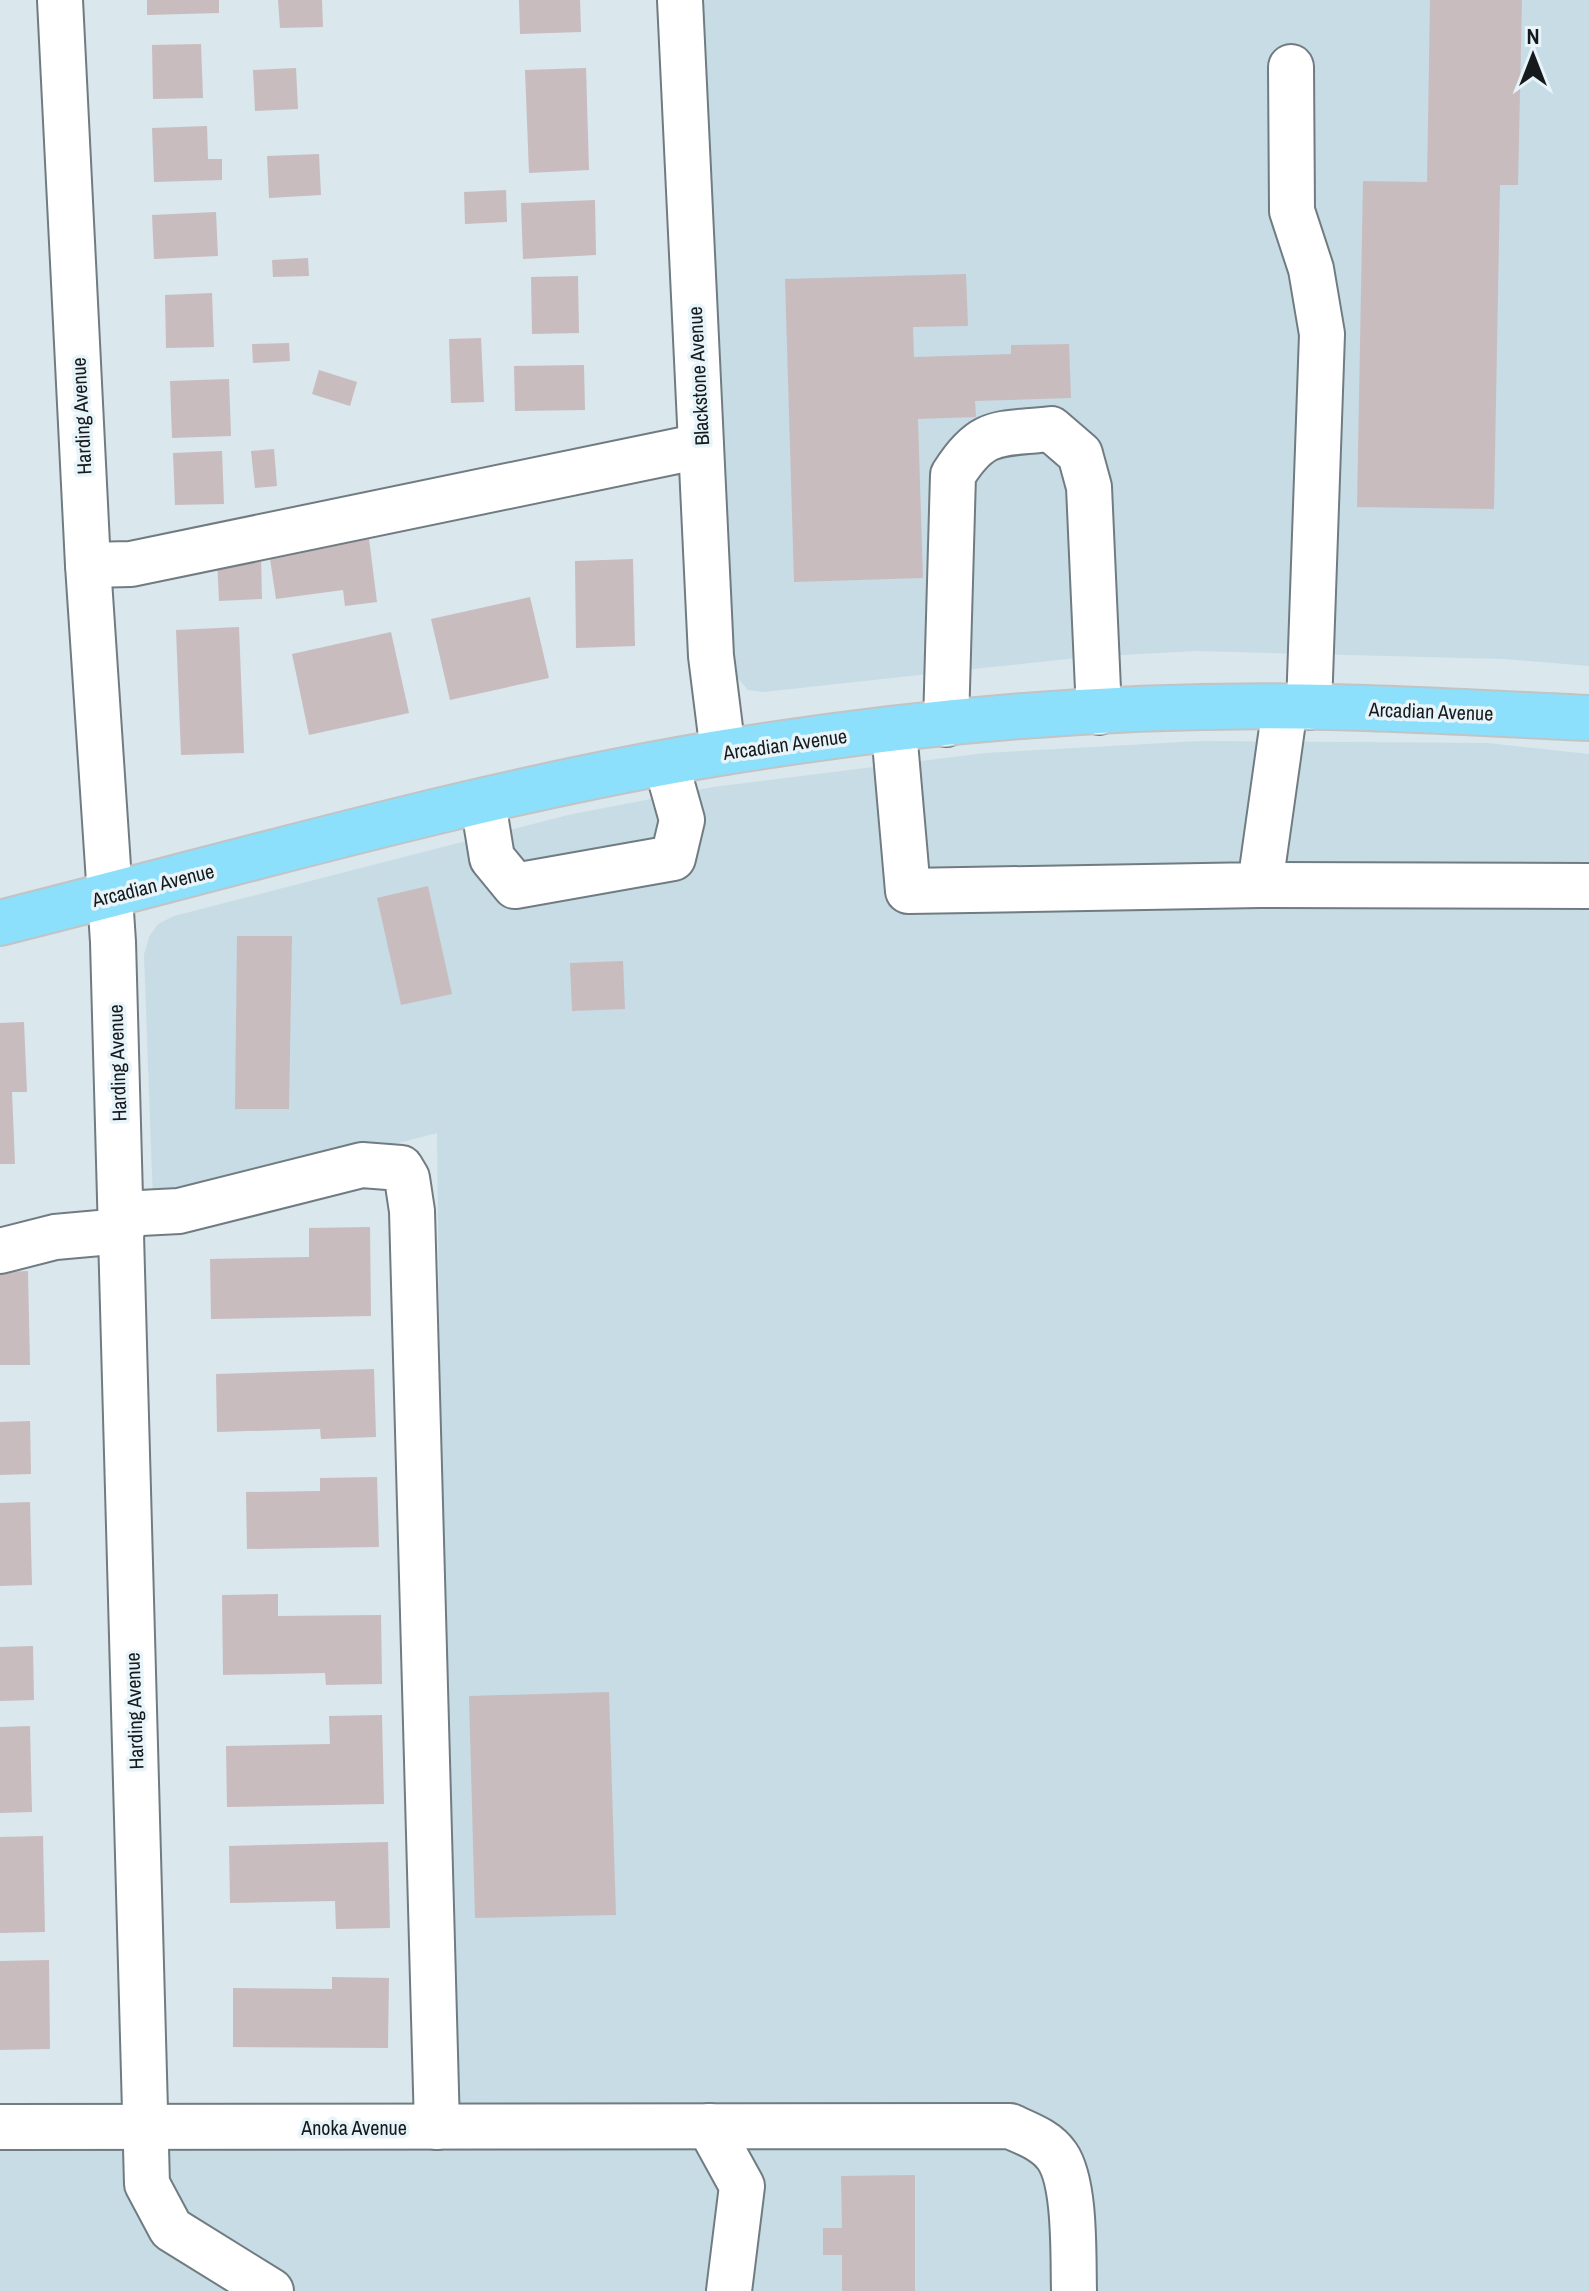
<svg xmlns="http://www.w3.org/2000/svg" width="1589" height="2291" font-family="'Archivo Narrow',sans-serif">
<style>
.built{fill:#c7dce5}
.building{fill:#c9bcbe}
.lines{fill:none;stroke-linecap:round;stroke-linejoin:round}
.minor-casing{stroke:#707c81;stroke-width:48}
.major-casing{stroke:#c2c3c4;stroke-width:48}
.minor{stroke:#fff;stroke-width:44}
.major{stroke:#8ce0fb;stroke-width:44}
.labels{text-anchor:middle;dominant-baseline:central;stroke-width:7;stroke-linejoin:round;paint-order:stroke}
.street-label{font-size:20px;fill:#161a1c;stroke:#e7f4fa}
</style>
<rect width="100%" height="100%" fill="#dae7ec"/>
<g class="built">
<polygon points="703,0 1589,0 1589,666 1505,659 1196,651 1085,657 763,692 748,690 736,676 731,643"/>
<polygon points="1201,741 1487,743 1589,754 1589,2291 0,2291 0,2142 449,2140 437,1133 272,1175 153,1200 144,955 149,937 158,924 174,916 568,815 713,787 985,753"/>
</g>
<g class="building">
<polygon points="147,0 219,0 219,13 147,15"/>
<polygon points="278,0 322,0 323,27 280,28"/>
<polygon points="519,0 580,0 581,32 520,34"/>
<polygon points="1430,0 1522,0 1518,185 1500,185 1494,509 1357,507 1363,181 1427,182"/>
<polygon points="201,44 203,98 153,99 152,45"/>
<polygon points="296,68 298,109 255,111 253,70"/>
<polygon points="586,68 589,170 529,173 525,70"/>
<polygon points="207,126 208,159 222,159 222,180 154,182 152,128"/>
<polygon points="319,154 321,195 269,198 267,156"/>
<polygon points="506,190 507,222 465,224 464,192"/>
<polygon points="595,200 596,255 523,259 521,203"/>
<polygon points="216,212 218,256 154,259 152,215"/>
<polygon points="308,258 309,276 273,277 272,260"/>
<polygon points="966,274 968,326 913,327 914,357 1011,354 1011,345 1069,344 1071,398 975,401 976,417 918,419 923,578 794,582 785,279"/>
<polygon points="578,276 579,333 532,334 531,277"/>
<polygon points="212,293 214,347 166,348 165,295"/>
<polygon points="481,338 484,402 451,403 449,339"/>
<polygon points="289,343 290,361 253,363 252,344"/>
<polygon points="584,365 585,410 515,411 514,366"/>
<polygon points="319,370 357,382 350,406 312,394"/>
<polygon points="229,379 231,436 172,438 170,381"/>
<polygon points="274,449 277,486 255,488 251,451"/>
<polygon points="222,451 224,504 175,505 173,453"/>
<polygon points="369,539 377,602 345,606 343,590 276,599 269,552"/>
<polygon points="261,556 262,599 219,601 217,558"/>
<polygon points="633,559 635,646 576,648 575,561"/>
<polygon points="530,597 549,678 450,700 431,619"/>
<polygon points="239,627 244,753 181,755 176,630"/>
<polygon points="391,632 409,713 309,735 292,654"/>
<polygon points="428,886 452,994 401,1005 377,898"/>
<polygon points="237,936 292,936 289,1109 235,1109"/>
<polygon points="623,961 625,1009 572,1011 570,963"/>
<polygon points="24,1022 27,1092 12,1092 15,1164 0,1164 0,1023"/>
<polygon points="370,1227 371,1316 211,1319 210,1259 309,1257 309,1228"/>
<polygon points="28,1271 30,1365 0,1365 0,1272"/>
<polygon points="374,1369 376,1437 321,1439 320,1429 217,1432 216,1374"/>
<polygon points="30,1421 31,1474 0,1475 0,1422"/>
<polygon points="377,1477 379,1547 247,1549 246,1492 320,1491 320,1478"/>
<polygon points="30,1502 32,1585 0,1586 0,1503"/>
<polygon points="278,1594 278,1616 381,1615 382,1684 326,1685 325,1673 223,1675 222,1595"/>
<polygon points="33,1646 34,1700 0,1701 0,1647"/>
<polygon points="609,1692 616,1915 475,1918 469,1696"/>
<polygon points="382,1715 384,1804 227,1807 226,1746 330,1744 329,1716"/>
<polygon points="30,1726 32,1812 0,1813 0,1727"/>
<polygon points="43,1836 45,1932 0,1933 0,1837"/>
<polygon points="388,1842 390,1928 336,1929 335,1901 230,1903 229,1846"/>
<polygon points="49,1960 50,2049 0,2050 0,1961"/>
<polygon points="332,1977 389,1978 388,2048 233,2047 233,1988 332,1989"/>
<polygon points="915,2175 915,2291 842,2291 842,2255 823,2255 823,2228 842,2228 841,2176"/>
</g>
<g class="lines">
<defs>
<g id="minor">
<polyline points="60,0 88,565 113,942 147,2184 171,2229 271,2291"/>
<polyline points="680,0 711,656 723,752"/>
<polyline points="1291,67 1292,211 1311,269 1322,334 1309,707"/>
<polyline points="88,565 131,564 701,446"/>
<path d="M946,724L953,475C983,427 999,435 1051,429L1080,454L1089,487L1099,712"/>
<polyline points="894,731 908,891 1260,885 1285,707"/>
<polyline points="483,803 492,858 515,886 673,858 682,820 666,763"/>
<polyline points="1260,885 1589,886"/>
<polyline points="121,1214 179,1211 362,1165 401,1168 407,1178 412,1211 437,2127"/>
<polyline points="0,1251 55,1237 122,1231"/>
<polyline points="709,2126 742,2186 729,2291"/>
<path d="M0,2127L1010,2126C1027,2134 1046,2140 1057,2156C1076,2183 1073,2257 1074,2291"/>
</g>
<path id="major" d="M0,923C240,863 480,792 725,752C924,720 1129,702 1330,707C1416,709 1503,714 1589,718"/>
</defs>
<use href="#minor" class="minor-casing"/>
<use href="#major" class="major-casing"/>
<use href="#minor" class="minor"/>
<use href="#major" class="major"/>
</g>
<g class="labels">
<g class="street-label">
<text transform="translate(698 376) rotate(-93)">Blackstone Avenue</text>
<text transform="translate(81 416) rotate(-93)">Harding Avenue</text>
<text transform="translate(1431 711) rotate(2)">Arcadian Avenue</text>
<text transform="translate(785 744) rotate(-8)">Arcadian Avenue</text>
<text transform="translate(153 885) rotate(-14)">Arcadian Avenue</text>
<text transform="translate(117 1063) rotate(-92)">Harding Avenue</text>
<text transform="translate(134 1711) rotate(-92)">Harding Avenue</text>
<text x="354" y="2127">Anoka Avenue</text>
</g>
</g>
<g transform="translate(1533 56)" stroke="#e7f4fa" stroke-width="6" paint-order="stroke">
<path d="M0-6L14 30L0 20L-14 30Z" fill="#161a1c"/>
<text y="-12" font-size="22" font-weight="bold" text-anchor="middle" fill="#161a1c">N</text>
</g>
</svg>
